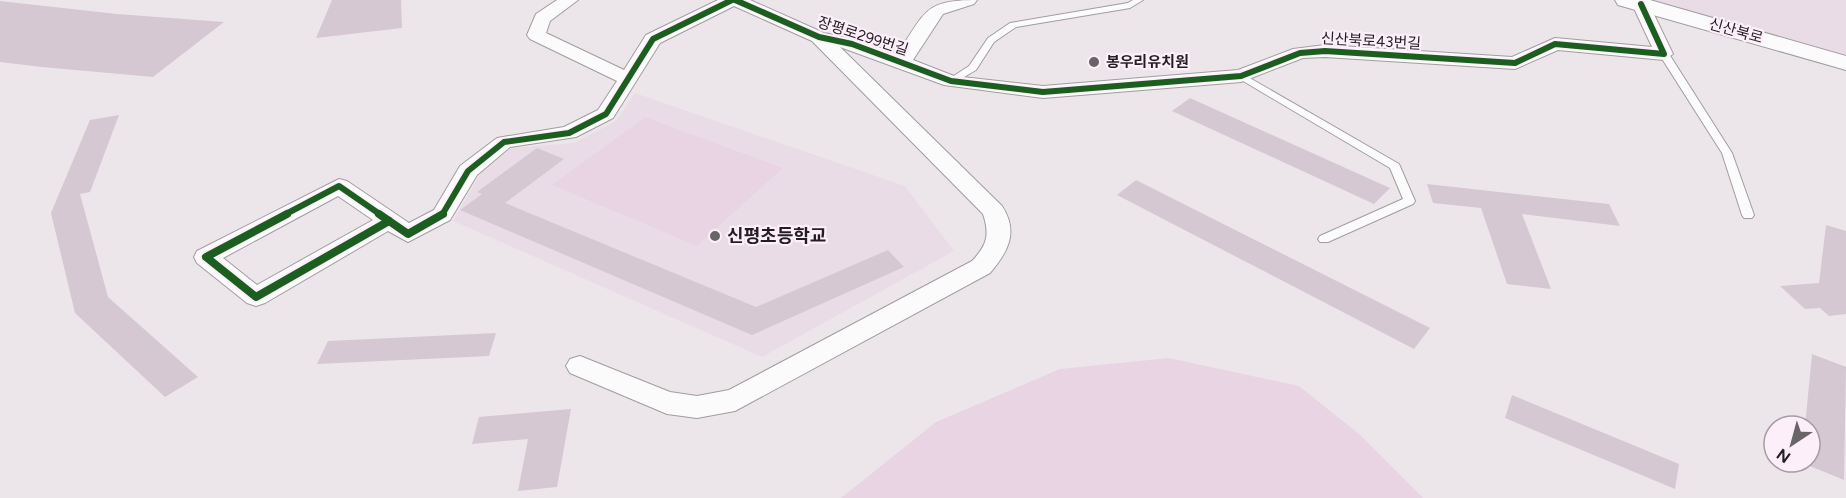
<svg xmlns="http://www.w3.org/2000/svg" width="1846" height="498" font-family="Figtree,'Noto Sans KR',sans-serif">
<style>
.built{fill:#eadce7}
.green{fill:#e9d4e4}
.building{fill:#d5c8d2}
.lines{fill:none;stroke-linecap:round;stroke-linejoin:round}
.service-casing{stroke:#a19ca0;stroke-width:2}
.minor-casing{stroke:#a19ca0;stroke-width:2}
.tertiary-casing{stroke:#a19ca0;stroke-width:2}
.service{fill:#fcfbfc;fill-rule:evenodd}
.minor{fill:#fcfbfc;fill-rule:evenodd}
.tertiary{fill:#fcfbfc;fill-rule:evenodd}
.cycleway-far1-casing{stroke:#fdeffa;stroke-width:9}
.cycleway-casing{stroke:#fdeffa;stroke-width:12}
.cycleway-far1{stroke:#1b5e20;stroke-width:6}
.cycleway{stroke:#1b5e20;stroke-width:8}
.poi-dot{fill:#696468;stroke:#fdeffa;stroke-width:2}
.labels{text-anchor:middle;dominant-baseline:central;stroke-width:4.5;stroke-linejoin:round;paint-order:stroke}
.far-street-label{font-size:15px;fill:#231e21;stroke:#fdeffa}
.far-poi-label{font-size:15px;font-weight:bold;fill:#231e21;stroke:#fdeffa;text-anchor:start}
.poi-label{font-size:18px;font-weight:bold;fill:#231e21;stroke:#fdeffa;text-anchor:start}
</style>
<rect width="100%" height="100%" fill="#ece6eb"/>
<g class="built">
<polygon points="1648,0 1846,0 1846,55"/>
<polygon points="635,93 905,186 954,251 762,357 453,221 482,171 511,148 574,143 616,121"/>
</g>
<g class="green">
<polygon points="645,117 783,168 697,246 552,185"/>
<polygon points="1169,358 1299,386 1359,434 1423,498 841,498 936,422 1060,369"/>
</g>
<g class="building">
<polygon points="332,0 401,0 402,28 316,38"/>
<polygon points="0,1 117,14 224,22 153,77 42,67 0,62"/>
<polygon points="1190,98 1390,188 1374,204 1172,111"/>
<polygon points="119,115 90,192 80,194 108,297 198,377 165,397 75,313 51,213 90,120"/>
<polygon points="537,148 564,159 505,203 756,307 888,250 904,267 752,335 460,210 482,194 477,192"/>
<polygon points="1136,180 1430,328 1414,349 1117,195"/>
<polygon points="1427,184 1609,204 1620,226 1522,214 1551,289 1507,284 1481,208 1433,203"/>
<polygon points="1826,225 1846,231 1846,314 1829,316 1820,308 1805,309 1780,286 1819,283"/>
<polygon points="496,333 489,356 317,364 328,341"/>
<polygon points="1812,354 1846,367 1844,480 1810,466 1810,426 1805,426"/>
<polygon points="1512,395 1679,464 1675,489 1505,418"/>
<polygon points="571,409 557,487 518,491 528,439 472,444 479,417"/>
</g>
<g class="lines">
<defs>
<g id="service">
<polygon points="1133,0 1143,0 1130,8 1016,27 994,42 976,70 954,83 948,83 946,81 969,66 988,38 1010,23 1128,3"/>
<polygon points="1664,51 1669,54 1732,153 1754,215 1752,218 1744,218 1742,215 1722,153 1659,54"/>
<polygon points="1241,73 1399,164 1415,201 1413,204 1328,242 1320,242 1318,239 1320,236 1403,199 1390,168 1238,78 1236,76"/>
</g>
<path id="minor" d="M557,0H578L550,21L546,33L624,70L646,35L718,0H750L824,33L859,40L897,54C926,13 922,0 977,0L974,4L943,14L913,60L954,76L1043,86L1238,70L1293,49L1325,45L1512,57L1555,38L1652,47L1632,4L1636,0H1647L1673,54L1664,60L1558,50L1515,69L1325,57L1303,58L1241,82L1043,98L944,85L840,47L1002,206C1019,232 1008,252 990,273L735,411L697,418L667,414L570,373L566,366L570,359L580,356L670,392L697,396L729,390L972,261C987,245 990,235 983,214L812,41L734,6L660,43L613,118L576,137L510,147L477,175L450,220L408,242L388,231L265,303L256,306L247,303L197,263L194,257L197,251L339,179L347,181L409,223L434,210L460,166L497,138L564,127L598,110L617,81L530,39L527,35L536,14ZM338,196L373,220L257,285L223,258Z"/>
<polygon id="tertiary" points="1615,0 1650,0 1846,56 1846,70 1618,5"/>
</defs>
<use href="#service" class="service-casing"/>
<use href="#minor" class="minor-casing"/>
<use href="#tertiary" class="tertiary-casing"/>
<use href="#service" class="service"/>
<use href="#minor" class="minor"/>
<use href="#tertiary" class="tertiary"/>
<defs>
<g id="cycleway-far1">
<polyline points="735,0 819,37 852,44 951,81 1043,92 1241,76 1300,53 1325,51 1515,63 1555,44 1664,54 1641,4"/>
<polyline points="284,215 339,186 381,215"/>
<polyline points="442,215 468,171 504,142 569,133 606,114 653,39 732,0"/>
</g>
<g id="cycleway">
<polyline points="287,214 206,257 256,297 389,221"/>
<polyline points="379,214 408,234 443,214"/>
</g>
</defs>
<use href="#cycleway-far1" class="cycleway-far1-casing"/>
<use href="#cycleway" class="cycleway-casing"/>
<use href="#cycleway-far1" class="cycleway-far1"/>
<use href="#cycleway" class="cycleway"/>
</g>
<g class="poi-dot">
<circle cx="1094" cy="62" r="6"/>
<circle cx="715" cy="236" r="6"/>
</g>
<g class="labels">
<g class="far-street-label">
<text transform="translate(1736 31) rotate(16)">신산북로</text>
<text transform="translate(863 36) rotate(18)">장평로299번길</text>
<text transform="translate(1371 41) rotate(3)">신산북로43번길</text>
</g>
<g class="far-poi-label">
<text x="1106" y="62">봉우리유치원</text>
</g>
<g class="poi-label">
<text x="727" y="236">신평초등학교</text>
</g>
</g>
<g transform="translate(1792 444) rotate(216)"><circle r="28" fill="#fdeffa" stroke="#a69ba3" stroke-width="1.5"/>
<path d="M0-4.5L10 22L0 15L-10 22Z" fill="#696468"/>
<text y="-9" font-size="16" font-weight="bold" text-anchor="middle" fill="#231e21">N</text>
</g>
</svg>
